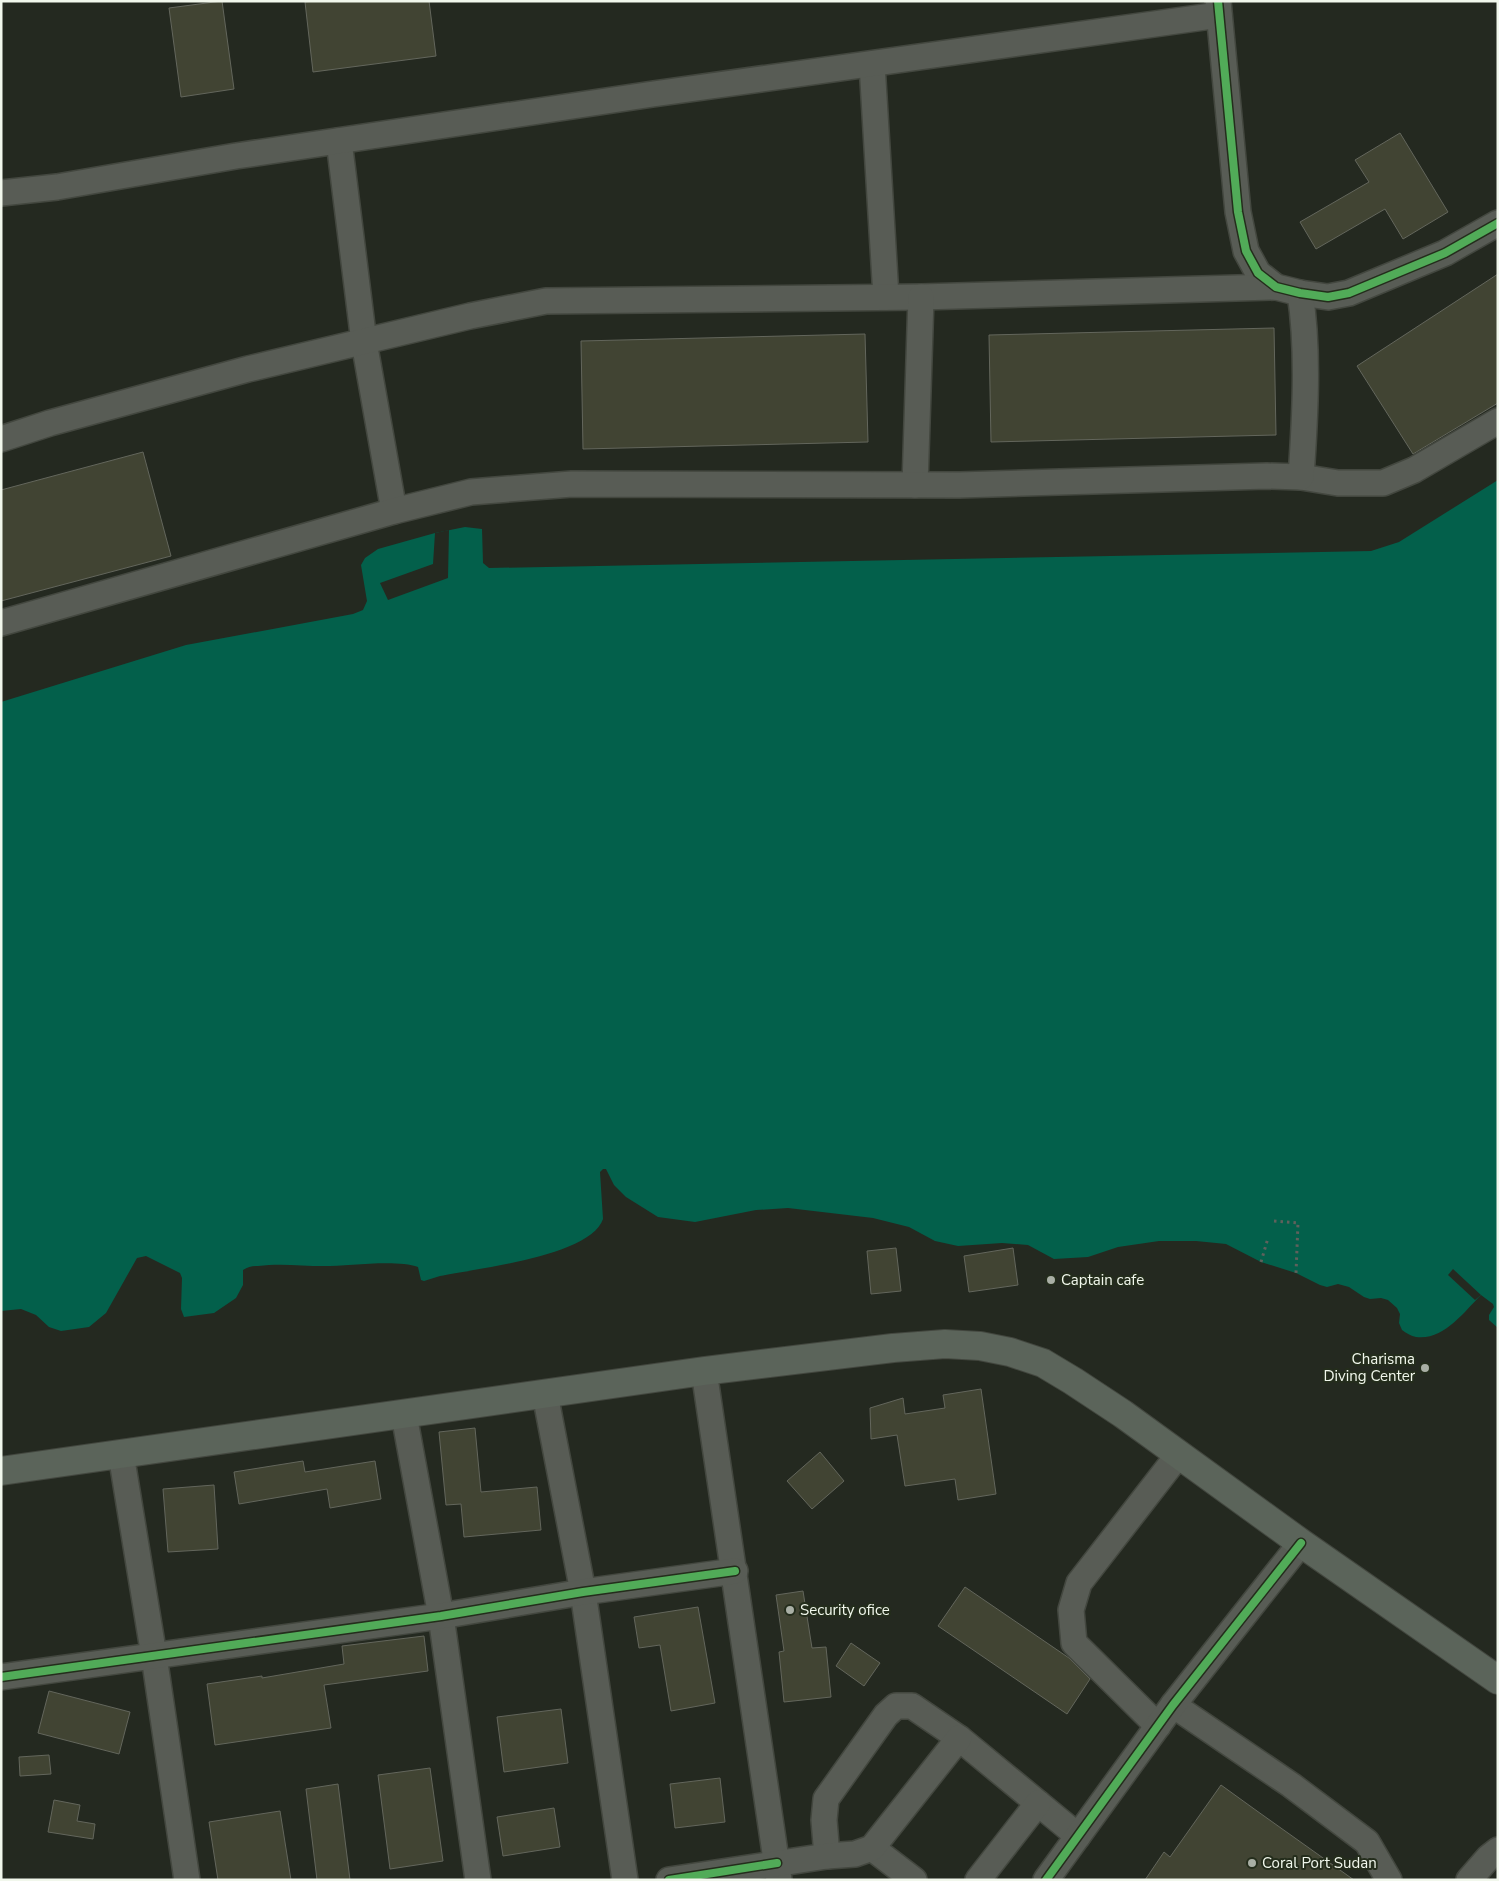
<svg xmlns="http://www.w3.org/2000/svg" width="1499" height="1881" font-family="'Nunito Sans',sans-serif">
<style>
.water{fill:#03604b}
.pier{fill:#242920}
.building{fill:#414433;stroke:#63665c}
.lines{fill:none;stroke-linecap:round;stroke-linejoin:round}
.minor-casing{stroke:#43473f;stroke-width:28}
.major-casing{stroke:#43473f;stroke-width:30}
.path{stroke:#5e615c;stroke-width:3;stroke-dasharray:2.5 4;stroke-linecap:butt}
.minor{stroke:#585c55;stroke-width:25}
.major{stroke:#5b645a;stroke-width:28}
.cycleway-casing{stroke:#242d1c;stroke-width:11}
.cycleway{stroke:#51ab58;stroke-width:8}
.poi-dot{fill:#a9afa5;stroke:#242d1c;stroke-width:2}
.labels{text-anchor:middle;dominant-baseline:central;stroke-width:4;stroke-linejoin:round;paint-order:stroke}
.poi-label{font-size:15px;fill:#f1f7ec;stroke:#242d1c;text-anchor:start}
</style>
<rect width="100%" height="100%" fill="#242920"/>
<path class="water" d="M1498,480V1328L1489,1320V1315L1494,1307L1493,1304L1481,1295C1464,1312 1443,1341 1416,1337C1411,1336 1406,1333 1402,1330L1399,1323L1400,1314L1397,1308L1388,1300L1381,1298L1370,1299L1364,1297L1349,1287L1338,1284L1327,1287L1320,1285L1296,1273L1261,1262L1226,1244L1196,1241H1159L1118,1247L1088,1257L1054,1259L1028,1245L1002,1243L958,1246L935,1241L909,1227L873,1218L788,1208L756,1210L695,1222L658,1217L626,1197L614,1185L606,1169H603L600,1172L603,1219C591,1256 475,1269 440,1276L424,1281L421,1280L418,1267C397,1259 348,1266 324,1266C302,1266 280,1263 258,1266C252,1266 248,1267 243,1270V1285L236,1298L214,1313L184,1317L181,1309L182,1278L180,1273L146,1256L137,1258L106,1313L89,1327L61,1331L49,1327L36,1315L21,1309L1,1311V702L186,645L353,614L363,610L367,601L361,565L365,558L378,549L435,533L465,527L482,529L483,563L489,568L1371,551L1399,542Z"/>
<g class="pier">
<polygon points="449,530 448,578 388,600 380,583 433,564 435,533"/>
<polygon points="1453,1269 1481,1295 1475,1300 1448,1275"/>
</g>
<g class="building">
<polygon points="222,1 234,89 181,97 169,8"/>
<polygon points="315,1 429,1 436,56 313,72 305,2"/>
<polygon points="1400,133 1448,212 1403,239 1385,209 1316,249 1300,222 1369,182 1355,160"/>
<polygon points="1498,274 1498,403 1413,454 1357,366"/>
<polygon points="1274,328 1276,435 991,442 989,335"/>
<polygon points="865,334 868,442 583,449 581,341"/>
<polygon points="143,452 171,556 1,601 1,490"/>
<polygon points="896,1248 901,1291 871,1294 867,1251"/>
<polygon points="1013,1248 1018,1285 969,1292 964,1256"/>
<polygon points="981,1389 996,1494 958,1500 955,1479 905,1486 897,1435 871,1439 870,1408 903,1398 905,1414 945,1408 943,1395"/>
<polygon points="475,1428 481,1492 537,1487 541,1530 464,1537 461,1504 446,1505 439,1432"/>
<polygon points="820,1452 844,1481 812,1509 787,1481"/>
<polygon points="303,1461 305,1472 375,1461 381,1499 330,1508 327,1489 239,1504 234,1472"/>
<polygon points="214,1485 218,1549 168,1552 163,1489"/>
<polygon points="965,1587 1069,1658 1090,1679 1067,1714 938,1626"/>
<polygon points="803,1591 812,1648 826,1647 831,1697 784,1702 779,1652 784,1651 776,1595"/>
<polygon points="698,1607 715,1703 671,1711 660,1645 639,1648 634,1617"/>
<polygon points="424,1636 428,1671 324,1685 331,1728 215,1745 207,1684 262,1676 262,1678 344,1664 342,1646"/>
<polygon points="851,1643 880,1663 864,1686 836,1666"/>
<polygon points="49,1691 130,1712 119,1754 38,1733"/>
<polygon points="561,1709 568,1763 504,1772 497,1717"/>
<polygon points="49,1755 51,1774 20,1776 19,1757"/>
<polygon points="430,1768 443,1861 390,1869 378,1775"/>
<polygon points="720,1778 725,1822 675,1828 670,1784"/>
<polygon points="338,1784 350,1880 317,1880 306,1789"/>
<polygon points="1221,1785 1257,1811 1354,1880 1145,1880 1164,1852 1170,1857"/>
<polygon points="54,1800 80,1805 77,1821 95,1824 93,1839 48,1832"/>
<polygon points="554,1808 560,1847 503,1856 497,1817"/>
<polygon points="280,1811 291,1880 218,1880 209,1822"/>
</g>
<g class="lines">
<defs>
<g id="minor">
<polyline points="1218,1 1238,212 1246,251 1258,273 1276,287 1300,293 1328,297 1349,293 1445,253 1498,223"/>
<polyline points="872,64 886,297"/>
<polyline points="339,141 364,342 394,511"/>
<polyline points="1,193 57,187 236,156 653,94 1219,15"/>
<polyline points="1,439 50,423 248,369 470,316 546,301 921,297 1276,287"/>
<polyline points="1301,477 1338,483 1383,483 1414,470 1498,421"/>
<polyline points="915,485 921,297"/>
<path d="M1,623L394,511L471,492L572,484L959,485L1267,476L1301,477C1305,419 1309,350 1300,293"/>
<polyline points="704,1371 779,1880"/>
<polyline points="545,1394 583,1592 625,1880"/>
<polyline points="404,1415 441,1616 478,1880"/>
<polyline points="121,1454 154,1656 187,1880"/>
<polyline points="1,1677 441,1616 583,1592 735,1571"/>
<polyline points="1173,1705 1291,1785 1367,1842 1389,1880"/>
<polyline points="1158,1726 1074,1643 1071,1610 1079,1583 1179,1454"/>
<polyline points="872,1848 914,1880"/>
<polyline points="827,1856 824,1820 826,1799 886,1715 896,1706 912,1706 959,1738 1078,1836"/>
<polyline points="669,1880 827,1856 855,1854 872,1848 959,1738"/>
<polyline points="978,1880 1038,1803"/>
<polyline points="1046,1880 1173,1705 1301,1543"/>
<polyline points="1469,1880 1489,1857 1498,1850"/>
</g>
<polyline id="major" points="1,1471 704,1371 893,1348 945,1344 980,1346 1010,1352 1043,1363 1073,1381 1123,1414 1301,1543 1498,1680"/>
</defs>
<use href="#minor" class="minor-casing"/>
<use href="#major" class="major-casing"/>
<g class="path">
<polyline points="1274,1221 1298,1223 1296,1273"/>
<polyline points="1261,1262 1268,1238"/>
</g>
<use href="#minor" class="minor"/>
<use href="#major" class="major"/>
<defs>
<g id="cycleway">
<polyline points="1218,1 1238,212 1246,251 1258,273 1276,287 1300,293 1328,297 1349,293 1445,253 1498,223"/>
<polyline points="1,1677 441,1616 583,1592 735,1571"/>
<polyline points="669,1880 777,1863"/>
<polyline points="1046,1880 1173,1705 1301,1543"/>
</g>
</defs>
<use href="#cycleway" class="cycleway-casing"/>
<use href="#cycleway" class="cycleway"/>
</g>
<g class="poi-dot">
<circle cx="1051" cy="1280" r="5"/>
<circle cx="1425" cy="1368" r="5"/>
<circle cx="790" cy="1610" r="5"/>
<circle cx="1252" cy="1863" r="5"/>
</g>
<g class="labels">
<g class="poi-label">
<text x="1061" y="1280">Captain cafe</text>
<text x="1415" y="1359" text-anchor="end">Charisma<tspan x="1415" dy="17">Diving Center</tspan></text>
<text x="800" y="1610">Security ofice</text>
<text x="1262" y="1863">Coral Port Sudan</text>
</g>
</g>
<rect width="1499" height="1881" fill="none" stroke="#f1f7ec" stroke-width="5"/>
</svg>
